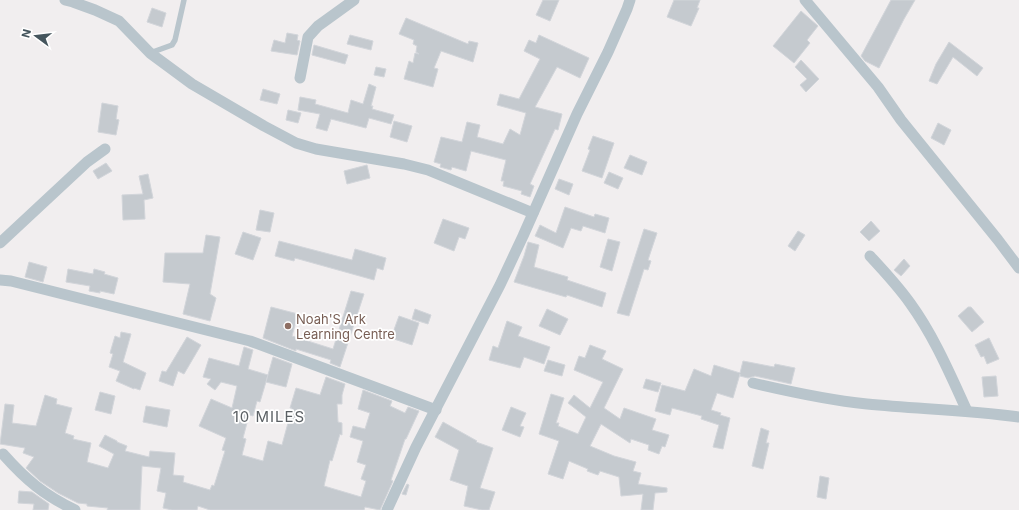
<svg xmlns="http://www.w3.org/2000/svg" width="1019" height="510" font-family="Inter,sans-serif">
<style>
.building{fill:#c5cacf;stroke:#d2d5da}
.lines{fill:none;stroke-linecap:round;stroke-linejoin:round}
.lane{stroke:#b9c5cc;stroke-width:5.5}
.street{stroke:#b9c5cc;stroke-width:11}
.education-dot{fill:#8d6e63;stroke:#fff;stroke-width:1.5}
.labels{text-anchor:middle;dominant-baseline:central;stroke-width:3.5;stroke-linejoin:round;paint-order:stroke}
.education-label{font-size:13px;fill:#785e54;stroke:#fff;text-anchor:start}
.quarter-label{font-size:15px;letter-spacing:1px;fill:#5b6064;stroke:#fff}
</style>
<rect width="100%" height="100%" fill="#f1eeef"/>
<g class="building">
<polygon points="543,0 559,0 550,21 536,15"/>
<polygon points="674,0 700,0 697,8 699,8 691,26 667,17"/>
<polygon points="891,0 915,0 904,19 879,68 865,61 861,56"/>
<polygon points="152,8 166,13 162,27 147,22"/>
<polygon points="801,11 818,26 807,40 810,43 794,63 773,46"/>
<polygon points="406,18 468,44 469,41 478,43 473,62 441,51 434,68 438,69 433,87 404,79 409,61 413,63 415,53 419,54 416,52 417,46 413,44 414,40 399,34"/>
<polygon points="287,33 298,35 297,40 300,41 297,55 271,51 274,40 285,43"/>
<polygon points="350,35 373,41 371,50 347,44"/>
<polygon points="539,35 589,58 580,78 557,67 535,107 562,114 558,130 555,129 530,184 534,186 530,197 521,194 522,191 503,186 504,181 501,181 506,160 471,151 466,171 452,167 451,170 440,167 441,164 434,162 441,137 462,142 467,122 480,125 477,137 503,144 510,129 520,135 526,113 497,105 500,94 519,99 540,59 524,51 529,40 536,43"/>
<polygon points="949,42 983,68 977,76 953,57 937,84 929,81 936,64"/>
<polygon points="314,45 348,55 345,64 312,55"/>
<polygon points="801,60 819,79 806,92 800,85 807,79 795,67"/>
<polygon points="376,67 386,69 384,77 374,75"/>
<polygon points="369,84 376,87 371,106 373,106 372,109 394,115 391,124 369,118 366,128 331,119 327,131 316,128 320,114 298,110 300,97 316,100 315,104 348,113 351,100 363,104"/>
<polygon points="263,89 280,94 277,104 260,100"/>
<polygon points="102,103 118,106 116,119 119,120 116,135 98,132"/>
<polygon points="288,110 301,113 298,123 286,120"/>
<polygon points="394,121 412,126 407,142 390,137"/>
<polygon points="938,123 951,130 944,145 931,138"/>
<polygon points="593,136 614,143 602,178 582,171 590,150 588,149"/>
<polygon points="630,155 647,162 642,175 624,168"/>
<polygon points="106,163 112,171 98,179 93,171"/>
<polygon points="367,165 370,178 347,184 344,171"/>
<polygon points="609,172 623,178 618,189 604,183"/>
<polygon points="148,174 153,198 144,200 145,219 123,220 122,195 143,194 139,176"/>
<polygon points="559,179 573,184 569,195 555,189"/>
<polygon points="565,207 594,217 595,214 609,218 605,233 583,226 581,231 571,228 563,248 535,236 540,225 556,233"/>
<polygon points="260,210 274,213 270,232 256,230"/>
<polygon points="443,219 469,228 465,239 459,237 454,251 434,243"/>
<polygon points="871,221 880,231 869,241 860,232"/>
<polygon points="644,229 657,233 648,260 651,261 648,270 644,269 629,316 617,313"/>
<polygon points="798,231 805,235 795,251 788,246"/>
<polygon points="243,232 261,238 253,260 235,254"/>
<polygon points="206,235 220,237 210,294 216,298 210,321 183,314 190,284 163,282 165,253 203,253"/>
<polygon points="608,239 620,242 612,271 600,267"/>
<polygon points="279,241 352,260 355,249 386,258 383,270 377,268 374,280 295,258 294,261 275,256"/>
<polygon points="528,242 539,245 534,267 568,277 567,280 606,293 602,307 567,295 566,297 514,282 524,256"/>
<polygon points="904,259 910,266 901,276 894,270"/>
<polygon points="29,262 47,267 43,282 25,277"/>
<polygon points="68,269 93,274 94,269 105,272 104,274 118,278 114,294 100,291 100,293 89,291 90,286 66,282"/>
<polygon points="351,291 364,294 340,367 330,363 331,360 296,349 296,351 263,338 271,307 298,314 292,336 333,349"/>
<polygon points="968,307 971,307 984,322 972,332 958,316"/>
<polygon points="415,309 431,315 428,324 412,319"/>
<polygon points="547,309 568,319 560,335 539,326"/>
<polygon points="399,316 419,323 412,345 391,338"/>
<polygon points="507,321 522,327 518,336 550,347 544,364 524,357 520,368 489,360 493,346 498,348"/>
<polygon points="121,332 131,334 123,362 146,373 140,390 134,388 134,389 116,381 120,371 109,367 113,354 110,353 115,336 120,338"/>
<polygon points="187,337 201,345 184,374 178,371 173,386 159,381 162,371 166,372"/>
<polygon points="989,338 999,359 987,364 984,356 981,357 975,345"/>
<polygon points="590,345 606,351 602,359 623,369 604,408 620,419 624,408 656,419 652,430 669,435 665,447 662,446 659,454 648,450 649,445 631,439 630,443 601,424 590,446 614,456 636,462 633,471 641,473 638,484 667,488 667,492 655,493 653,510 641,510 643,494 621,496 619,477 600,471 598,475 587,471 588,469 569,461 563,479 548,474 559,441 539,434 551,394 564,398 556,423 559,423 558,426 578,434 586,417 568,403 574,395 590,408 603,382 574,370 579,356 585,358"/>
<polygon points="244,347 253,350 248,369 268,375 260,402 257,401 253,416 250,415 248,419 243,438 246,439 242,455 263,461 268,441 282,445 292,408 290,408 296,388 320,395 326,377 345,384 342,395 342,404 337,404 338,422 342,423 342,435 340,434 332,461 330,460 324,486 361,497 366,481 361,479 366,465 357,462 363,441 350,437 353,426 365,429 370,413 358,409 363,390 392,401 390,406 405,413 408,407 419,411 406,439 405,439 391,480 393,481 380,510 365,507 364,510 210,510 198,506 197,510 172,510 163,508 166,493 157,491 161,468 142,466 140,510 107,510 108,508 87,506 87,504 78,503 58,493 40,481 26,468 34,457 23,453 25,448 0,444 5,404 14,405 12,423 36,426 45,395 57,399 56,404 72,408 65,433 74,436 73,439 91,443 87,462 108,468 114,454 99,446 105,435 117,441 117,442 127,446 125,451 149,457 150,451 175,453 173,475 184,476 183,482 210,490 212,485 214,486 225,451 222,450 226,438 199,426 211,399 232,408 237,386 221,382 215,390 207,384 211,379 203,377 209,358 239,366"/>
<polygon points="273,357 292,364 286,387 266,382"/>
<polygon points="548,360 565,365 562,376 544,371"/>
<polygon points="743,361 774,367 775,364 795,368 791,384 755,376 748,378 740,376 740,374 733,398 717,393 711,410 721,413 720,415 730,418 723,449 713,447 719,425 701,419 702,416 672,408 670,415 655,411 662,385 685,391 694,369 711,376 714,365 740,373"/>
<polygon points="996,376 998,396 984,397 982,377"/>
<polygon points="646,379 661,383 658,392 643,388"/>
<polygon points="100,392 115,396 111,414 95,410"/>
<polygon points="146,406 170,410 167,427 143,422"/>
<polygon points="511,407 526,413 520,426 524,427 520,437 502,430"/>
<polygon points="443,422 477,441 476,442 493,448 480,488 495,492 489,510 482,510 464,506 468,486 450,480 459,450 435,437"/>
<polygon points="761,428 769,431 766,443 769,443 763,469 752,466"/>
<polygon points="820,476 829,478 826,499 817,497"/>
<polygon points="407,484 409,485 406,495 402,494"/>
<polygon points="19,491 32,492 49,504 48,510 33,510 34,504 18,503"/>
</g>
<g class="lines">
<polyline class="lane" points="150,53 172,45 175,40 184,0"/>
<g class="street">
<polyline points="65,0 73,2 95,10 119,21 150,53 192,84 264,126 296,143 316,149 404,164 428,170 533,213"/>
<polyline points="805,0 878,87 901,120 998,240 1019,268"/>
<polyline points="300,78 308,37 318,26 354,0"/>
<polyline points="0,243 87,162 105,149"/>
<path d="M870,256C884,271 898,286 910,303C934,336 950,374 967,411"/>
<polyline points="0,280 11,281 250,341 436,410"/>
<path d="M753,383C791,392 829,400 867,404C918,409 968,410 1019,417"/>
<path d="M3,454C26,480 44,495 75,510"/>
<polyline points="387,510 416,447 500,285 523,236 577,114 608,52 627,9 630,0"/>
</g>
</g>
<circle class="education-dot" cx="288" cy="326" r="4"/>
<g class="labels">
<g class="education-label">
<text x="296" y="319">Noah'S Ark<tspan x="296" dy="15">Learning Centre</tspan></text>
</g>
<g class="quarter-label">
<text x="269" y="416">10 MILES</text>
</g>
</g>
<g transform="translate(36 36) rotate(285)" stroke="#ffffff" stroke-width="3" paint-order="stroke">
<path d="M0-3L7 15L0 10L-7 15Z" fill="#45555d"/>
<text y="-6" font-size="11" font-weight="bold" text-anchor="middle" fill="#45555d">N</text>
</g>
</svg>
